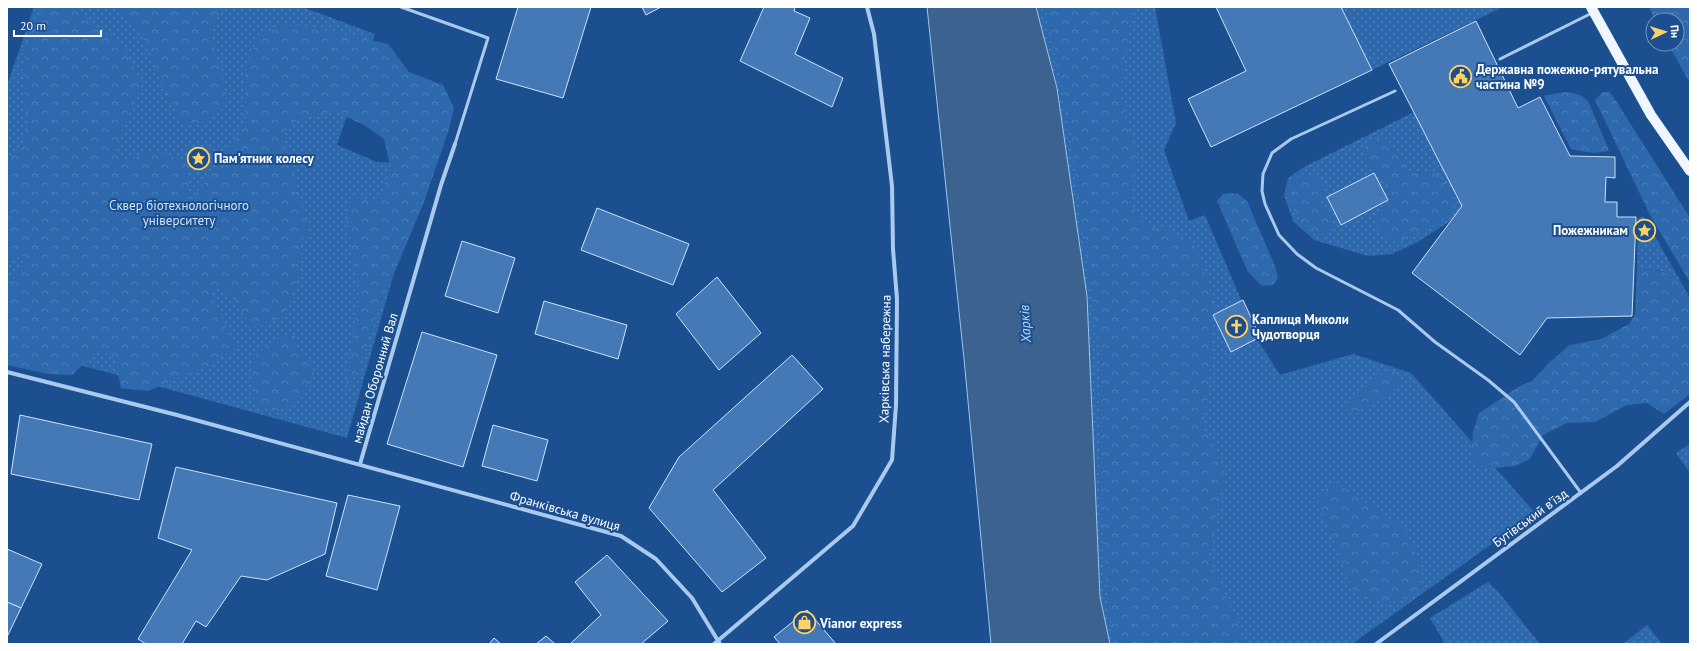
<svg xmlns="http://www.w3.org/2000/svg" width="1697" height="651" font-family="'PT Sans',sans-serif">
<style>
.green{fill:url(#green-dots)}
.forest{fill:url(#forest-crowns)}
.water{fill:#3c6290;stroke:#9cc4f0}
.building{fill:#4478b7;stroke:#cfe3fa}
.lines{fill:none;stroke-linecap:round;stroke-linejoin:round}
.lane{stroke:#a9c9ee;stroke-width:3}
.street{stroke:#a9c9ee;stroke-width:4}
.primary{stroke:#f0f6ff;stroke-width:10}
.labels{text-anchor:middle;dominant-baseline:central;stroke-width:4;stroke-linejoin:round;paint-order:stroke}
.poi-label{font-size:13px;font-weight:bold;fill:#fff;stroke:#1b4f8f;text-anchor:start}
.park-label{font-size:13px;fill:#cfe3fa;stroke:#1b4f8f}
.street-label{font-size:13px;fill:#fff;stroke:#1b4f8f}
.water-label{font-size:14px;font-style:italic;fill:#b5d3f5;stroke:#1b4f8f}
</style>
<defs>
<pattern id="green-dots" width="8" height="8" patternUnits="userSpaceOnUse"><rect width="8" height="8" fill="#2e69ad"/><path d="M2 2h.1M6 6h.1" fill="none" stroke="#4d80b9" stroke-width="1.8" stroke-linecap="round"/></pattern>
<pattern id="forest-crowns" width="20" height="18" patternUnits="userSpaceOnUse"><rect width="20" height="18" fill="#2e69ad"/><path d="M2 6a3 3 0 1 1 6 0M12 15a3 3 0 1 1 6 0" fill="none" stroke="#4d80b9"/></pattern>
</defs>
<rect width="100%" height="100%" fill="#1b4f8f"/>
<g class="green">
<polygon points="34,7 302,7 375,34 337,145 377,162 425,164 347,438 7,345 7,85"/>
<polygon points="1036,7 1155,7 1176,123 1164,150 1189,221 1205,215 1259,342 1280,375 1353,354 1411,373 1535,513 1352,644 1110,644 1100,597 1087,296 1057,88"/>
<polygon points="1341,7 1503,7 1372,70"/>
<polygon points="1414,112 1462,206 1450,221 1418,242 1392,254 1368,256 1314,240 1293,221 1284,195 1288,178 1304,167"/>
<path d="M1644,217L1685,289C1669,270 1662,269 1637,269L1638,218Z"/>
<polygon points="1690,444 1690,473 1676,453"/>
<polygon points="1488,582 1500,594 1540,644 1445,644 1430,618"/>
<polygon points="1647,625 1662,644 1623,644"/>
</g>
<g class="forest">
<polygon points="44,7 77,7 93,28 113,37 132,62 142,84 115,148 126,162 148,151 189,161 187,203 211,175 236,139 246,120 245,73 258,36 284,25 312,27 388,44 409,72 443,85 454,108 449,129 424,202 379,309 357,373 346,387 359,292 347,219 351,197 381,200 390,166 384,139 364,125 334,111 297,120 283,133 288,158 310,233 300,240 300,273 285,317 251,327 234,297 217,285 211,294 225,326 236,347 214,363 148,391 121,388 115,358 97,351 72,375 48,374 7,365 7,290 27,255 7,261 7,220 14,216 7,210 7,161 24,141 27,119 22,69 27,39"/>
<path d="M113,7H223L210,30L227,97C211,119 211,124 183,124C178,115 172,106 168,97C157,71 141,17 113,7Z"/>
<polygon points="1045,7 1133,7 1120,92 1128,129 1139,157 1130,204 1148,227 1171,230 1195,246 1203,265 1214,305 1209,389 1203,427 1216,447 1225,474 1209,556 1246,644 1114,644 1109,613 1100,500 1099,343 1083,239 1070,127 1059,70"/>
<polygon points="1649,7 1690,7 1690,83 1668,44 1677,44 1677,20 1655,20"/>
<path d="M1569,92L1580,95L1588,101L1609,150C1598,155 1583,152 1571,149L1544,96L1557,93Z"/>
<polygon points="1603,92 1610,92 1618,104 1690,218 1690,283 1649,213 1595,100"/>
<path d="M1382,137C1390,140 1396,151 1402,159C1404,162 1405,167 1408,170C1418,177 1427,166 1439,176C1447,183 1457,199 1453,209C1448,222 1409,240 1396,243L1384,236L1376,228V217L1384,208L1389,187C1386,183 1384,177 1380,174C1369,163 1358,162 1367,143Z"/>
<path d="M1302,174L1314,176L1322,183L1324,193L1323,202L1333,223L1331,231C1328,232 1325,234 1322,234C1303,234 1291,205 1285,190L1291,182Z"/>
<polygon points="1231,193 1238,194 1247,201 1275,266 1278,278 1273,285 1262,286 1248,272 1217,201 1223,194"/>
<path d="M1637,269C1664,269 1677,273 1690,298V394L1664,414L1647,403L1627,405L1595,422L1567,423L1543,435L1530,459L1515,466L1485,469L1471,457L1473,432L1479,413L1520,386L1532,381L1551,361L1570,345L1601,339L1629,324L1635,315Z"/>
<path d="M285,336H296L294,351L307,357L314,374C306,391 292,402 277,413L254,404L253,357L269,344Z"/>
<polygon points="1386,371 1398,372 1399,383 1384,397 1356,412 1345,410 1347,402 1373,379"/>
<polygon points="1337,482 1403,528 1420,561 1422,591 1387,604 1355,594 1317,500 1324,490"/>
</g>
<polygon class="water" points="927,7 1036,7 1057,88 1087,296 1100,597 1110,644 991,644 964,359"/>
<g class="building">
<polygon points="518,7 591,7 563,98 496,79"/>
<polygon points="642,7 661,7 646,15"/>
<polygon points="764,7 795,7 794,11 810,18 795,54 843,78 832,107 740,61"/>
<polygon points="1216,7 1341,7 1372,70 1211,147 1188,99 1246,71"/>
<polygon points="1476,21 1518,108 1540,97 1570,156 1615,157 1615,178 1606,177 1605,202 1617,202 1617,217 1636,217 1632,316 1547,318 1520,355 1412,273 1462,206 1389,64"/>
<polygon points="1374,173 1388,200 1341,225 1327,197"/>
<polygon points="597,208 689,244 673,285 581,250"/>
<polygon points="462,241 515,258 498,313 445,296"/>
<polygon points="717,277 761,333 719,370 676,314"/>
<polygon points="1243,300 1260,337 1231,352 1213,315"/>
<polygon points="544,301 627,325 618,359 535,334"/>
<polygon points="422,332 497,355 463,467 387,444"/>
<polygon points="792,355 823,389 713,490 766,558 722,592 649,508 679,457"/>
<polygon points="20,415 152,444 139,500 11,474"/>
<polygon points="493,425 548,440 537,481 482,466"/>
<polygon points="176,467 337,503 325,554 267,580 241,576 206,627 196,621 182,644 146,644 138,639 192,550 158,538"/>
<polygon points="348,495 400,506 377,590 326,576"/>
<polygon points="7,549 42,564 21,608 7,602"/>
<polygon points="607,555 668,621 641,644 570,644 601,615 575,582"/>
<polygon points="7,602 21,608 7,637"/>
<polygon points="807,610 836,644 780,644 774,637"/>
<polygon points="546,636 555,644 536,644"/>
<polygon points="494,638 501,644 489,644"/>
</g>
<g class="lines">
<g class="lane">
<polyline points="401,7 488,38 455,144"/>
<polyline points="1500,59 1592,13"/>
<polyline points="1395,91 1291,139 1272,153 1263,174 1262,191 1265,204 1279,235 1297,254 1316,268 1398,310 1435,342 1488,380 1514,402 1581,493"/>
</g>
<g class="street">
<polyline points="7,372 177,415 621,536 656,559 692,598 720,644"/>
<polyline points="360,464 441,185 455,144"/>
<polyline points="714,644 853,526 892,460 896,405 897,299 893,249 892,186 874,34 867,7"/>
<polyline points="1376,644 1617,466 1690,402"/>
</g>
<polyline class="primary" points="1591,7 1651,115 1690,171"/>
</g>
<defs>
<symbol id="civic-ring" viewBox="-11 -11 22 22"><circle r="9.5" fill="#1b4f8f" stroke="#ffd166" stroke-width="1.5"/><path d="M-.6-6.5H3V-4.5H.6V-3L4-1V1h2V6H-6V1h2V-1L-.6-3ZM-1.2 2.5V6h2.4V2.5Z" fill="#ffd166"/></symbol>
<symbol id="sight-ring" viewBox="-11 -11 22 22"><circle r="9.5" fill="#1b4f8f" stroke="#ffd166" stroke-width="1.5"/><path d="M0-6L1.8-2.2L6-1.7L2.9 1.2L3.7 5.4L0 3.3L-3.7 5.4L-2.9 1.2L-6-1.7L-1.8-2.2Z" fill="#ffd166"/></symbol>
<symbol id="church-ring" viewBox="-11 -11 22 22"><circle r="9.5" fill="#1b4f8f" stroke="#ffd166" stroke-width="1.5"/><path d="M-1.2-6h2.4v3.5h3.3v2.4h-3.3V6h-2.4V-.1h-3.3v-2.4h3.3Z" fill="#ffd166"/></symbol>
<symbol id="shop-ring" viewBox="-11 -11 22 22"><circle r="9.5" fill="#1b4f8f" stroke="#ffd166" stroke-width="1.5"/><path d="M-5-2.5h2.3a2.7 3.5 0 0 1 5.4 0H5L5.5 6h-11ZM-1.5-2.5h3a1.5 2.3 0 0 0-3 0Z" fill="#ffd166"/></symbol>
</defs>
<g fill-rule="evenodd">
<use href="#civic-ring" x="1448" y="64" width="25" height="25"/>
<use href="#sight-ring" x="186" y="146" width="25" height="25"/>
<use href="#sight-ring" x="1632" y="218" width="25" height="25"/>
<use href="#church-ring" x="1224" y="314" width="25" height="25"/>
<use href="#shop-ring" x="792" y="610" width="25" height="25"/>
</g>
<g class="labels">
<g class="poi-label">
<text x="1476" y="69">Державна пожежно-рятувальна<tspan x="1476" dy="15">частина №9</tspan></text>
<text x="214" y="158">Пам'ятник колесу</text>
<text x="1628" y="230" text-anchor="end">Пожежникам</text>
<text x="1252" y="319">Каплиця Миколи<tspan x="1252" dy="15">Чудотворця</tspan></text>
<text x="820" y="623">Vianor express</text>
</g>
<g class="park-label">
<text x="179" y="205">Сквер біотехнологічного<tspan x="179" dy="15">університету</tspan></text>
</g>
<g class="street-label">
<text transform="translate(885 359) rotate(-89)">Харківська набережна</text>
<text transform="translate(375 378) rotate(-74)">майдан Оборонний Вал</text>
<text transform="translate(565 511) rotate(16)">Франківська вулиця</text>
<text transform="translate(1530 518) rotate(-36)">Бутівський в’їзд</text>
</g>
<g class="water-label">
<text transform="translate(1025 324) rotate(-93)">Харків</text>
</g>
</g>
<rect width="1697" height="651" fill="none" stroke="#ffffff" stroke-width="16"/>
<g transform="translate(1665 32) rotate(86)"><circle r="19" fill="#1b4f8f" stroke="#7695bc"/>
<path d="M0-3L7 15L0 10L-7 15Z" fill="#ffd166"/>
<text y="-6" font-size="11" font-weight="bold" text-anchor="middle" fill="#ffffff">Пн</text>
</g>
<path d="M14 30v6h87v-6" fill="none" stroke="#ffffff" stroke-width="2"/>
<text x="20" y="30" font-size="12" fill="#ffffff" stroke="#1b4f8f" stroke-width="3" paint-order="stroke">20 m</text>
</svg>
